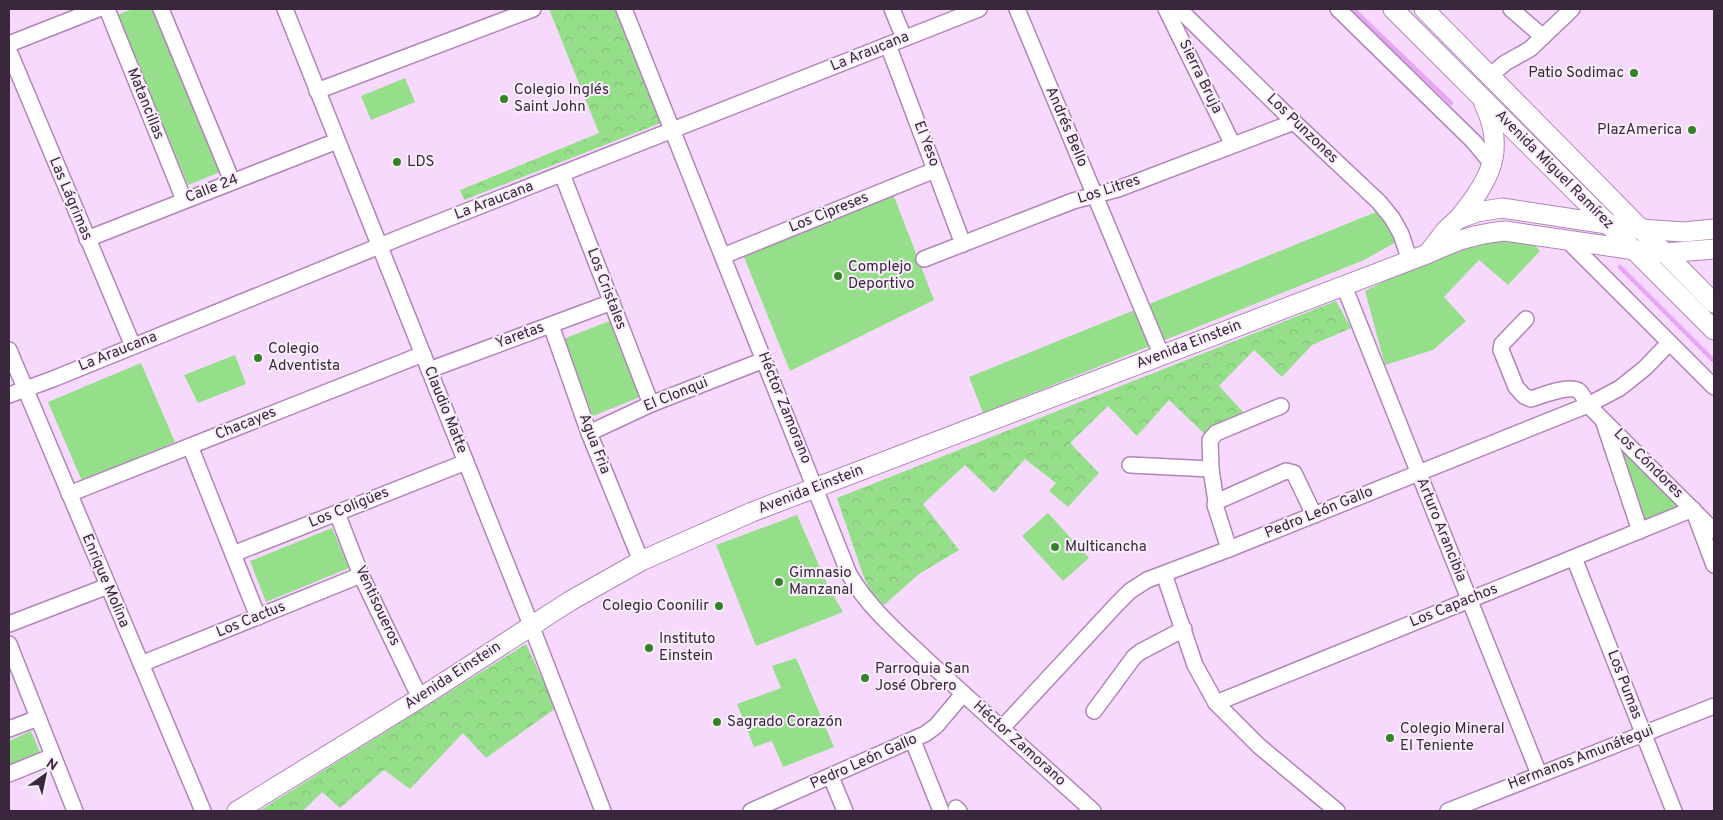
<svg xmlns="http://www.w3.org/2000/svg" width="1723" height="820" font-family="Overpass,sans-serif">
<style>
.grass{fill:#96df8a}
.park{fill:url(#park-crowns)}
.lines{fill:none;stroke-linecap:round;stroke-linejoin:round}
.stream{stroke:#e8a4f5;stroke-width:4.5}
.minor-casing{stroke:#b184ba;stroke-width:18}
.major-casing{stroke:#b184ba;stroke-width:21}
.minor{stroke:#fff;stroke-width:15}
.major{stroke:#fff;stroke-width:19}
.poi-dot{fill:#35812a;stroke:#f8eefa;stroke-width:2}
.labels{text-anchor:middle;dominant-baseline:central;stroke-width:4;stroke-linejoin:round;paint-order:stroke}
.street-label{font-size:15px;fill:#3a273d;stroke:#f8eefa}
.poi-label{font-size:15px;fill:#3a273d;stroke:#f8eefa;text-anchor:start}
</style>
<defs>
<pattern id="park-crowns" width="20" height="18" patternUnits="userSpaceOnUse" patternTransform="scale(1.25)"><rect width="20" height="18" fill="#96df8a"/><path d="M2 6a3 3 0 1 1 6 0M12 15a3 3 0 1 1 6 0" fill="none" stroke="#82bf78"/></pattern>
</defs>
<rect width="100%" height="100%" fill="#f6d9fc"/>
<g class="grass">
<polygon points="133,9 155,9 223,171 188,185 117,15"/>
<polygon points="405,78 415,102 371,120 361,96"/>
<polygon points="892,191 934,300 790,371 742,252"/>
<polygon points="1381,210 1400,240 1364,260 983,413 969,377"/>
<polygon points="1488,241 1531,241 1540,251 1508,285 1479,260 1444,297 1466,321 1433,350 1385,365 1365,291 1429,259"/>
<polygon points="610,321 640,397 593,416 563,339"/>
<polygon points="235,355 246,384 198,403 184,375"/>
<polygon points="141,363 175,442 82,481 48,402"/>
<polygon points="1600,422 1686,508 1641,525"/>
<polygon points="1048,513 1089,558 1063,581 1022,536"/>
<polygon points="797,515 829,588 843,612 756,646 716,545"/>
<polygon points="332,528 349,568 266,602 250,561"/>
<polygon points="796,658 834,747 783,767 772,741 754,747 737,704 781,688 772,666"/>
<polygon points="31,731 40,752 9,765 9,741"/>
</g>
<g class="park">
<polygon points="549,9 618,9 661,123 464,200 460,190 599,133"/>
<polygon points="1336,301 1351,328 1312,345 1282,377 1254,350 1219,386 1245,414 1212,441 1169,400 1137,436 1108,406 1070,443 1099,473 1068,507 1049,491 1056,483 1025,459 994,493 965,465 923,504 959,550 919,574 884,605 871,592 863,575 837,498"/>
<polygon points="526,644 556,708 486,758 463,733 410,789 384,770 340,808 322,792 303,811 259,811"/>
</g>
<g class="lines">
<g class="stream">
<polyline points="1353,9 1451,103"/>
<polyline points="1620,267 1714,361"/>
</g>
<defs>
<g id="minor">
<polyline points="107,9 184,200"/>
<polyline points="161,9 232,181"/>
<polyline points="285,9 531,625 603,811"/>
<path d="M624,9L849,574C869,609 901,635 930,663C984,713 1039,762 1093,811"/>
<polyline points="892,9 904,38"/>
<polyline points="1017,9 1162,356"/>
<polyline points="1166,9 1233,145"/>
<polyline points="1179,9 1294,122 1379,202 1392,218 1401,234 1410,261"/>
<polyline points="1338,9 1474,142 1492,164"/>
<polyline points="1511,9 1543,37"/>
<polyline points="9,44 98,9"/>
<polyline points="888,45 963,244"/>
<polyline points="9,51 133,346"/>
<polyline points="1490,76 1505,63 1530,49 1572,9"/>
<polyline points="317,91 533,9"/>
<polyline points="562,174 651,404"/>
<polyline points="87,239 337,141"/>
<polyline points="1566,239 1714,387"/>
<polyline points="723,256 935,170"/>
<polyline points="924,259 1073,201 1118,189 1294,122"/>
<polyline points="1344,286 1539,774"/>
<path d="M1526,319L1502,344L1501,350L1516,387L1524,396L1531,399C1541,396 1569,384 1579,391C1582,394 1586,401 1588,405L1714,531"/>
<polyline points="551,325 589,433 641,561"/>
<polyline points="9,350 203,811"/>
<polyline points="429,370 612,302"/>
<polyline points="9,395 53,379 404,236 979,9"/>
<polyline points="1604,423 1640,531"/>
<polyline points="589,433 651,404 764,360"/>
<polyline points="190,446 258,617"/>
<polyline points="1130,465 1211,469"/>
<polyline points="69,494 423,354"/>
<polyline points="1216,502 1211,469 1210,440 1216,433 1281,406"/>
<polyline points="337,513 361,575 420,698"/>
<polyline points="1229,549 1215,505 1216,502 1286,471 1294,473 1314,515"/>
<polyline points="233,554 466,462"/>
<polyline points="1574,558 1674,811"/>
<polyline points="1164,574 1195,665 1216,703 1259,746 1337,811"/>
<polyline points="9,624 108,586"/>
<polyline points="9,644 75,811"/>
<polyline points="141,664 361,575"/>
<polyline points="1216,703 1693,509 1714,565"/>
<polyline points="1094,711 1134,657 1140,652 1184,629"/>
<polyline points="1002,728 1117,604 1130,591 1147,580 1229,549 1588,405 1620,388 1645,368 1669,343"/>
<polyline points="9,729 38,718"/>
<polyline points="913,741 941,811"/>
<polyline points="9,774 53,756"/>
<polyline points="831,777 845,811"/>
<polyline points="956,808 959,811"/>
<polyline points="751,811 925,734 936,726 963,694"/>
<polyline points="1448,811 1714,706"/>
</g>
<g id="major">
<polyline points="1393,9 1714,330"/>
<polyline points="1424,9 1714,303"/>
<path d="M1458,219C1489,182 1507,151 1484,104"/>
<polyline points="1429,252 1445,231 1458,219 1477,212 1502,208 1640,229 1684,232 1714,229"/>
<path d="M237,811L420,698L570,601L641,561L752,512L1427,254C1455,241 1474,234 1505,231L1635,250L1665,253L1714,249"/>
</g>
</defs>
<use href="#minor" class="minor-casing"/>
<use href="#major" class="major-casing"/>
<use href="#minor" class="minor"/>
<use href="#major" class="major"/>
</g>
<g class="poi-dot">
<circle cx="1634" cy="73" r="5"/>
<circle cx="504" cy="99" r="5"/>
<circle cx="1692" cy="130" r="5"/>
<circle cx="397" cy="162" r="5"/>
<circle cx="838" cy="276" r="5"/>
<circle cx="258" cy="358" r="5"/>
<circle cx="1055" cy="547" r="5"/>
<circle cx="779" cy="582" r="5"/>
<circle cx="719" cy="606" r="5"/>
<circle cx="649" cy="648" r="5"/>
<circle cx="865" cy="678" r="5"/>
<circle cx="717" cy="722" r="5"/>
<circle cx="1390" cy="738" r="5"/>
</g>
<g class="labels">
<g class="street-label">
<text transform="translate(870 52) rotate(-22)">La Araucana</text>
<text transform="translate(1200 77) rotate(64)">Sierra Bruja</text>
<text transform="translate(145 104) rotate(68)">Matancillas</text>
<text transform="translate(1066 127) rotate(67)">Andrés Bello</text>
<text transform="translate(1302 129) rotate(44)">Los Punzones</text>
<text transform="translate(926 144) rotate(69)">El Yeso</text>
<text transform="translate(1554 170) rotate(45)">Avenida Miguel Ramírez</text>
<text transform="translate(212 189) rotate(-21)">Calle 24</text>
<text transform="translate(1109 190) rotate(-18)">Los Litres</text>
<text transform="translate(70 199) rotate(67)">Las Lágrimas</text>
<text transform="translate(494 201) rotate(-21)">La Araucana</text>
<text transform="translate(829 213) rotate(-22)">Los Cipreses</text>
<text transform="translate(606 289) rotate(69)">Los Cristales</text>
<text transform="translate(520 336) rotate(-20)">Yaretas</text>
<text transform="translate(1189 345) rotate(-21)">Avenida Einstein</text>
<text transform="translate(118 352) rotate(-22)">La Araucana</text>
<text transform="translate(676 395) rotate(-22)">El Clonqui</text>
<text transform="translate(784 408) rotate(68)">Héctor Zamorano</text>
<text transform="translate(445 410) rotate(68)">Claudio Matte</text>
<text transform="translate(246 424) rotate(-22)">Chacayes</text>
<text transform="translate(594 444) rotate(69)">Agua Fria</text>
<text transform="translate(1648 464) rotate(45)">Los Cóndores</text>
<text transform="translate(811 490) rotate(-21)">Avenida Einstein</text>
<text transform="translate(349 508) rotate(-22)">Los Coligües</text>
<text transform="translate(1319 513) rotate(-22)">Pedro León Gallo</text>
<text transform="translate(1441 530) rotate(68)">Arturo Arancibia</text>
<text transform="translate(105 581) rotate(67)">Enrique Molina</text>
<text transform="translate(377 606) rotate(65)">Ventisoueros</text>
<text transform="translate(1454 606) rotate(-22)">Los Capachos</text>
<text transform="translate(251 620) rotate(-22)">Los Cactus</text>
<text transform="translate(453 676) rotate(-33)">Avenida Einstein</text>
<text transform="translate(1624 685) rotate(69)">Los Pumas</text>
<text transform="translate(1019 744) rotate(42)">Héctor Zamorano</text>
<text transform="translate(1581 758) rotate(-21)">Hermanos Amunátegui</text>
<text transform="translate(864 762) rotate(-24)">Pedro León Gallo</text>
</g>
<g class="poi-label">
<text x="1624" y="73" text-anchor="end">Patio Sodimac</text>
<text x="514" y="90">Colegio Inglés<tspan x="514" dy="17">Saint John</tspan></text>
<text x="1682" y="130" text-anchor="end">PlazAmerica</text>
<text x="407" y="162">LDS</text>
<text x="848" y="267">Complejo<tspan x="848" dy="17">Deportivo</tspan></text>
<text x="268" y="349">Colegio<tspan x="268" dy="17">Adventista</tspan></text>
<text x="1065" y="547">Multicancha</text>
<text x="789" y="573">Gimnasio<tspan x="789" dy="17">Manzanal</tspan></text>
<text x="709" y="606" text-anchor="end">Colegio Coonilir</text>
<text x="659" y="639">Instituto<tspan x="659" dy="17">Einstein</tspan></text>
<text x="875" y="669">Parroquia San<tspan x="875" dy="17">José Obrero</tspan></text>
<text x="727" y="722">Sagrado Corazón</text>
<text x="1400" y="729">Colegio Mineral<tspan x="1400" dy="17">El Teniente</tspan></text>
</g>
</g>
<rect width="1723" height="820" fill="none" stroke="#3a273d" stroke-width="20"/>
<g transform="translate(45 775) rotate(33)" stroke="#f8eefa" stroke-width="4" paint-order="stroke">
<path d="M0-4L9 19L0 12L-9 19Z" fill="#3a273d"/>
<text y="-8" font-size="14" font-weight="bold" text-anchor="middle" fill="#3a273d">N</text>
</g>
</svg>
